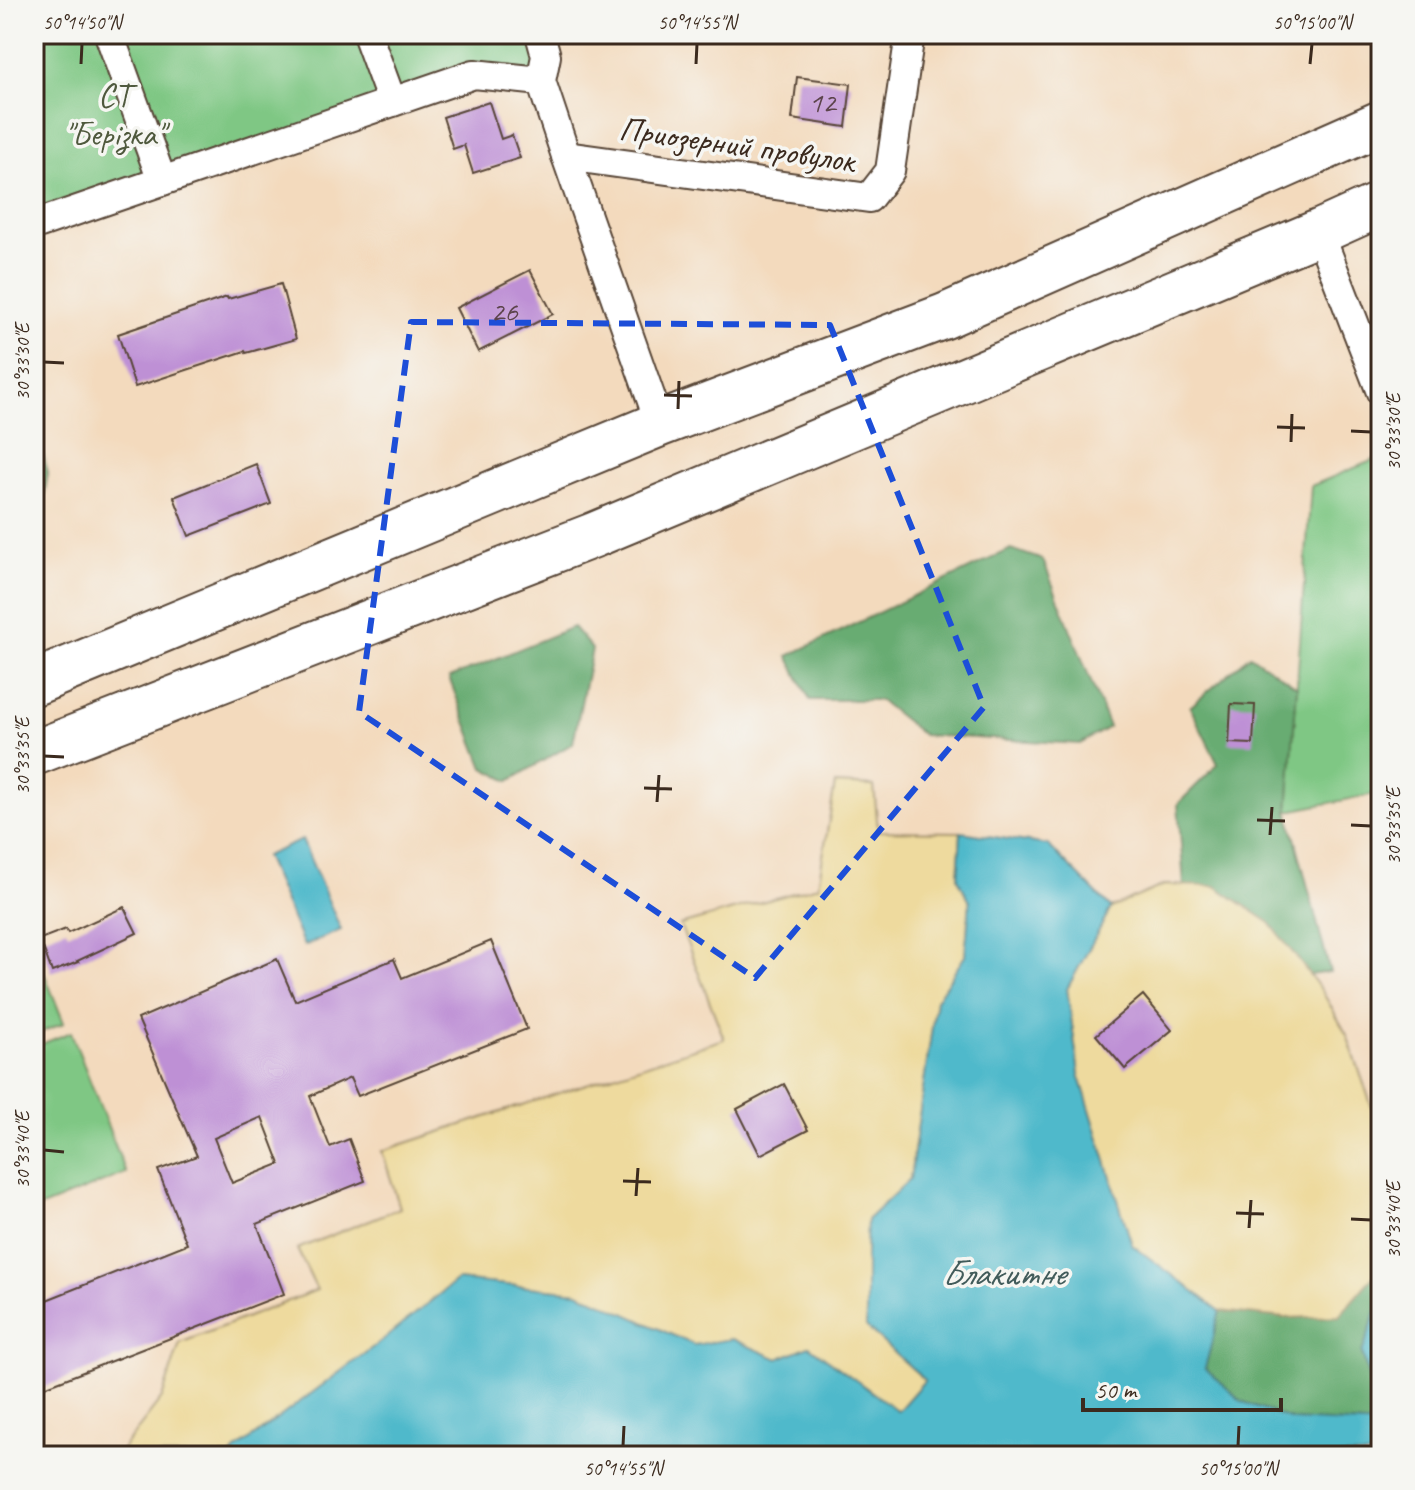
<svg xmlns="http://www.w3.org/2000/svg" width="1415" height="1490" font-family="Caveat,sans-serif">
<style>
.green{fill:#7fc784;stroke:#5d7851;stroke-width:2}
.forest{fill:#67ac72;stroke:#516b48;stroke-width:2}
.sand{fill:#eeda9e;stroke:#94825e;stroke-width:2}
.water{fill:#4fb9cb;stroke:#457274;stroke-width:2}
.building{fill:#be90d5;fill-rule:evenodd}
.lines{fill:none;stroke-linecap:round;stroke-linejoin:round}
.street-casing{stroke:#574436;stroke-width:32}
.primary-casing{stroke:#574436;stroke-width:48}
.street{stroke:#fff;stroke-width:28}
.primary{stroke:#fff;stroke-width:44}
.marked{fill:none;stroke:#1d4ed8;stroke-width:6;stroke-dasharray:16 10;stroke-linejoin:round}
.ticks{fill:none;stroke:#3b2a1e;stroke-width:3}
.labels{text-anchor:middle;dominant-baseline:central;stroke-width:7;stroke-linejoin:round;paint-order:stroke}
.number-label{font-size:30px;fill:#5c444c}
.park-label{font-size:34px;fill:#4f593d;stroke:#f6f6f2}
.street-label{font-size:34px;fill:#3b2a1e;stroke:#f6f6f2}
.water-label{font-size:36px;font-style:italic;fill:#425c5b;stroke:#f6f6f2}
.neatline{fill:none;stroke:#3b2a1e;stroke-width:3}
.ticks-label{font-size:20px;text-anchor:middle;fill:#3b2a1e}
</style>
<rect width="100%" height="100%" fill="#f6f6f2"/>
<filter id="ink" filterUnits="userSpaceOnUse"><feTurbulence type="fractalNoise" baseFrequency=".0125" numOctaves="2"/><feDisplacementMap in="SourceGraphic" scale="16" xChannelSelector="R" yChannelSelector="G"/><feConvolveMatrix kernelMatrix="1 2 1 2 8 2 1 2 1" color-interpolation-filters="sRGB"/></filter>
<filter id="wash" filterUnits="userSpaceOnUse"><feTurbulence type="fractalNoise" baseFrequency=".006" numOctaves="4" result="noise"/><feDisplacementMap in="SourceGraphic" scale="32" xChannelSelector="R" yChannelSelector="G"/><feGaussianBlur stdDeviation="1.8" result="paint"/><feColorMatrix in="noise" values="0 0 0 0 0 0 0 0 0 0 0 0 0 0 0 0 0 1.4 0 .05"/><feComposite in="paint" operator="in"/></filter>
<g filter="url(#wash)">
<rect width="100%" height="100%" fill="#f3dabd"/>
<g class="green">
<polygon points="34,34 540,34 541,81 474,74 34,225"/>
<polygon points="1381,457 1381,793 1288,811 1311,486"/>
<polygon points="37,955 64,1023 34,1035 34,956"/>
<polygon points="71,1032 126,1173 34,1210 34,1047"/>
</g>
<g class="forest">
<polygon points="34,426 48,472 38,536 34,544"/>
<polygon points="1011,549 1043,560 1109,727 1080,744 923,735 879,700 810,700 788,656"/>
<polygon points="573,627 592,649 573,743 509,781 484,768 449,678"/>
<polygon points="1250,655 1297,687 1288,811 1330,972 1310,975 1270,923 1215,886 1184,886 1178,804 1218,764 1190,707"/>
<polygon points="1381,1267 1381,1297 1362,1353 1381,1425 1292,1420 1241,1401 1205,1368 1220,1311 1285,1318 1339,1316"/>
</g>
<g class="sand">
<polygon points="835,784 874,786 878,831 961,832 958,878 970,902 965,956 936,1000 910,1179 867,1220 866,1257 866,1327 925,1380 897,1412 809,1346 778,1359 732,1339 694,1345 578,1292 457,1280 384,1339 236,1450 232,1456 117,1456 162,1398 180,1343 317,1290 297,1249 400,1208 382,1151 724,1039 680,925 818,886"/>
<polygon points="1164,885 1215,886 1270,923 1322,991 1347,1035 1381,1133 1381,1267 1339,1316 1285,1318 1220,1311 1132,1245 1079,1074 1067,989 1111,908"/>
</g>
<g class="water">
<polygon points="961,832 1048,845 1111,908 1067,989 1079,1074 1132,1245 1220,1311 1205,1368 1241,1401 1292,1420 1381,1425 1381,1456 232,1456 236,1450 384,1339 457,1280 578,1292 694,1345 732,1339 778,1359 809,1346 898,1411 925,1380 866,1327 866,1257 867,1220 910,1179 936,1000 965,956 970,902 958,878"/>
<polygon points="302,840 341,930 304,946 265,856"/>
<polygon points="1381,1297 1381,1424 1362,1353"/>
</g>
<g id="blocks">
<g class="building">
<polygon points="797,77 851,84 846,127 792,119"/>
<polygon points="489,102 501,139 512,135 520,158 473,173 464,145 453,149 443,117"/>
<polygon points="530,270 553,314 478,352 456,308"/>
<polygon points="281,284 296,339 246,353 245,351 135,387 118,334 227,297 228,299"/>
<polygon points="256,464 271,504 189,536 174,497"/>
<polygon points="1231,704 1255,705 1253,744 1229,743"/>
<polygon points="124,907 137,933 77,961 78,962 52,972 40,939 66,929 68,933"/>
<path d="M491,941L527,1029L358,1096L350,1078L310,1096L330,1147L349,1139L365,1181L257,1224L284,1294L34,1391V1305L187,1244L158,1170L197,1156L138,1019L277,959L295,1001L394,959L402,978ZM262,1117L280,1164L232,1183L214,1138Z"/>
<polygon points="1143,995 1172,1030 1125,1069 1096,1035"/>
<polygon points="784,1084 808,1130 760,1155 737,1109"/>
</g>
</g>
</g>
<g filter="url(#ink)">
<use href="#blocks" fill-opacity="0" stroke="#574436" stroke-width="2"/>
<g class="lines">
<defs>
<g id="street">
<polyline points="109,34 162,181"/>
<polyline points="367,34 392,102"/>
<polyline points="540,34 546,56 541,81 566,156 660,424"/>
<polyline points="566,156 869,198 890,171 910,34"/>
<polyline points="34,225 474,74 541,81"/>
<polyline points="1319,232 1381,392"/>
</g>
<g id="primary">
<polyline points="34,683 660,424 945,316 1381,123"/>
<polyline points="34,753 594,535 1319,232 1381,204"/>
</g>
</defs>
<use href="#street" class="street-casing"/>
<use href="#primary" class="primary-casing"/>
<use href="#street" class="street"/>
<use href="#primary" class="primary"/>
</g>
</g>
<path class="marked" d="M411,322L830,325L984,707L755,978L359,712Z"/>
<path class="ticks" d="M81,64L82,44M696,64L697,44M1310,64L1312,44M44,362L64,363M664,395L692,396M678,409L679,381M1277,427L1305,428M1351,431L1371,432M1291,442L1292,414M44,756L64,757M644,788L672,789M657,802L659,775M1257,820L1285,821M1351,825L1371,826M1270,835L1272,807M44,1150L64,1152M623,1181L651,1182M636,1196L638,1168M1236,1213L1264,1214M1351,1219L1371,1220M1249,1228L1251,1200M623,1446L624,1426M1238,1446L1239,1426"/>
<g class="labels">
<g class="number-label">
<text x="822" y="102">12</text>
<text x="504" y="311">26</text>
</g>
<g class="park-label">
<text x="114" y="94">СТ<tspan x="114" dy="39">"Берізка"</tspan></text>
</g>
<g class="street-label">
<text transform="translate(737 144) rotate(8)">Приозерний провулок</text>
</g>
<g class="water-label">
<text x="1003" y="1273">Блакитне</text>
</g>
</g>
<rect width="1415" height="1490" fill="none" stroke="#f6f6f2" stroke-width="88"/>
<path d="M1083 1398v12h198v-12" fill="none" stroke="#3b2a1e" stroke-width="4"/>
<text x="1095" y="1398" font-size="24" fill="#3b2a1e" stroke="#f6f6f2" stroke-width="6" paint-order="stroke">50 m</text>
<rect x="44" y="44" width="1327" height="1402" class="neatline"/>
<g class="ticks-label">
<text x="82" y="29">50°14'50"N</text>
<text x="697" y="29">50°14'55"N</text>
<text x="1312" y="29">50°15'00"N</text>
<text transform="translate(22 362) rotate(-90)" y="7">30°33'30"E</text>
<text transform="translate(1393 432) rotate(-90)" y="7">30°33'30"E</text>
<text transform="translate(22 756) rotate(-90)" y="7">30°33'35"E</text>
<text transform="translate(1393 826) rotate(-90)" y="7">30°33'35"E</text>
<text transform="translate(22 1150) rotate(-90)" y="7">30°33'40"E</text>
<text transform="translate(1393 1220) rotate(-90)" y="7">30°33'40"E</text>
<text x="623" y="1475">50°14'55"N</text>
<text x="1238" y="1475">50°15'00"N</text>
</g>
</svg>
